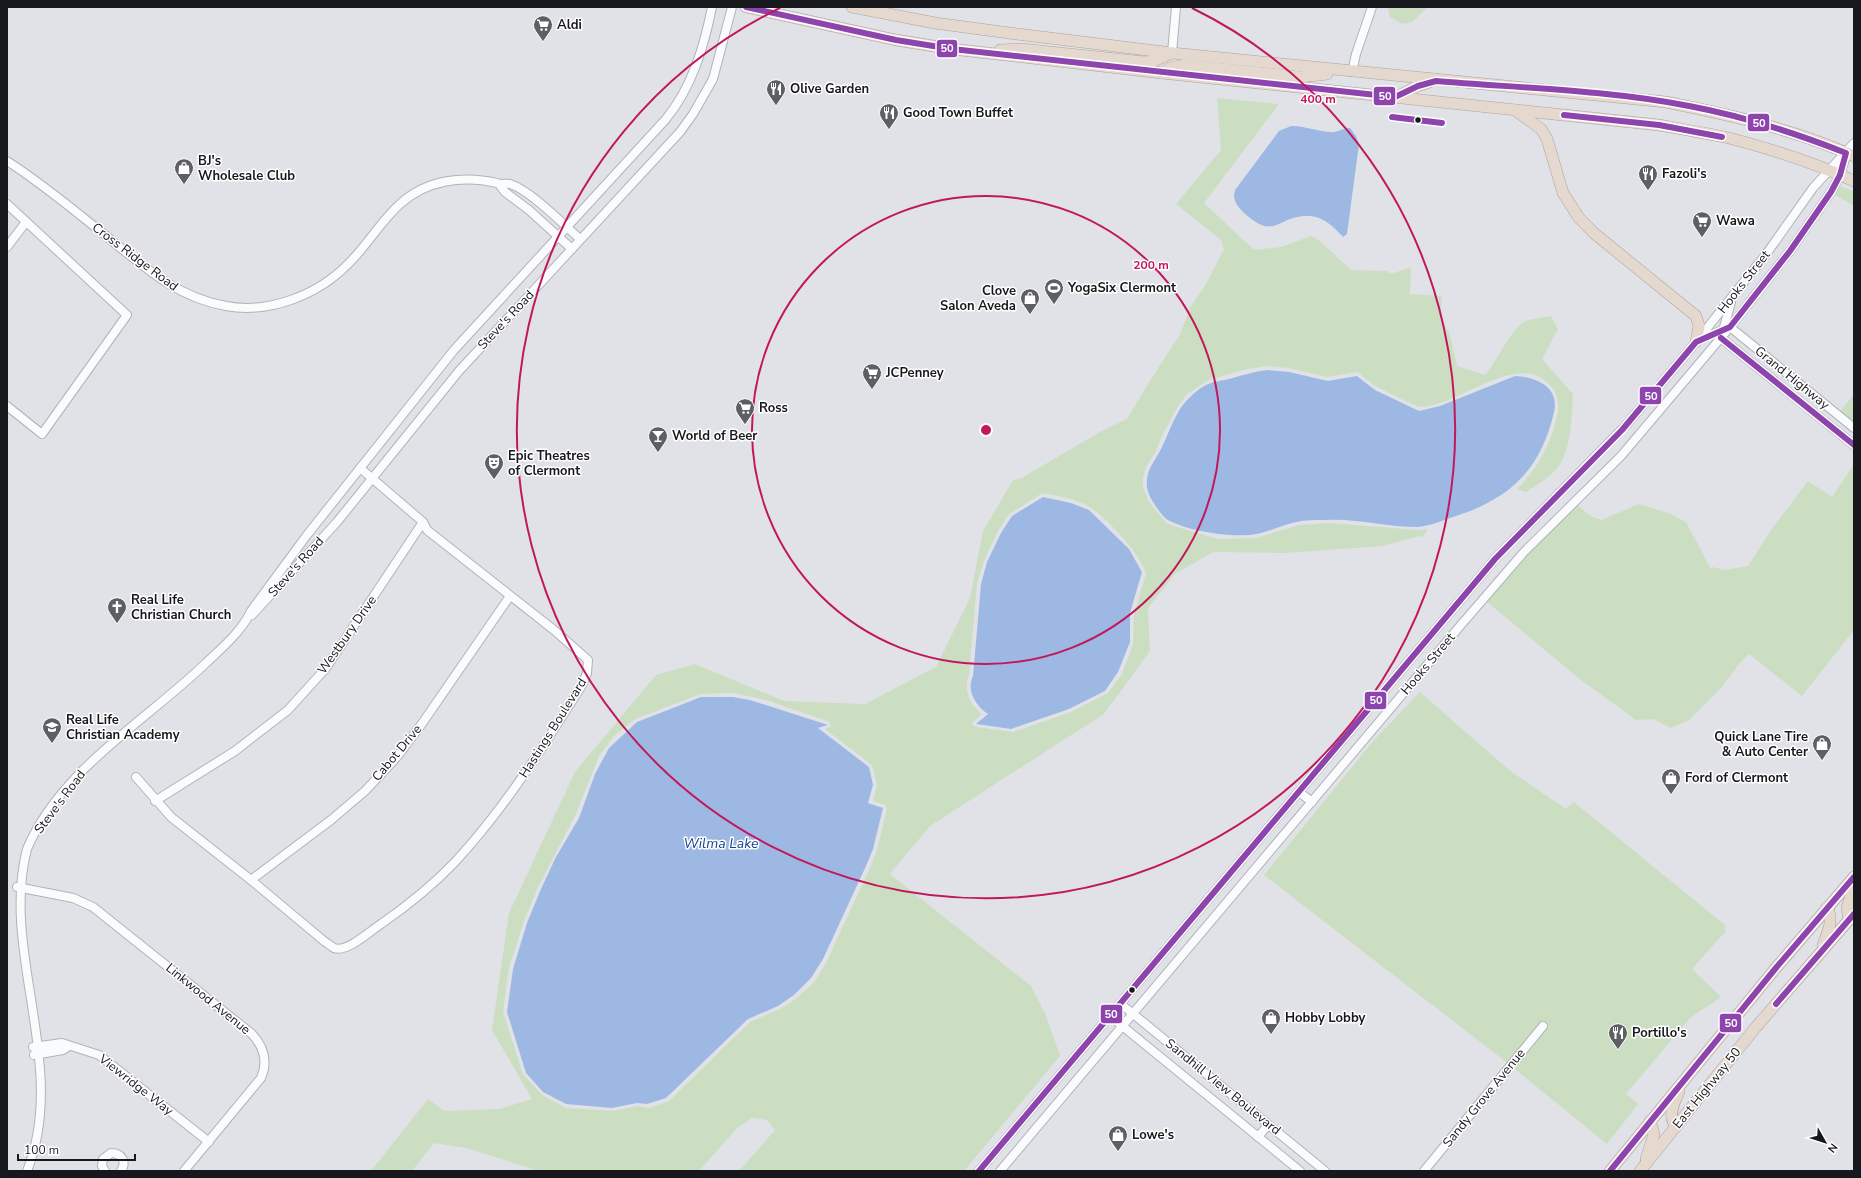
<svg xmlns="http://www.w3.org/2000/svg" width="1861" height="1178" font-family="'Nunito Sans',sans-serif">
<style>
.green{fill:#ccdec2;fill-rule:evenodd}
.water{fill:#9eb8e4}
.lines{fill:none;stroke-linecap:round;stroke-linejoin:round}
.minor-casing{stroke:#b2b3b8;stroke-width:10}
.highway-casing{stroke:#aea29a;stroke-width:12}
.minor{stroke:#fafbfc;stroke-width:8}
.highway{stroke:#e5d9cf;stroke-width:11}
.bus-1-casing{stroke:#fff;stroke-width:9}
.bus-1{stroke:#8e44ad;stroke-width:6}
.ring{fill:none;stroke:#c2185b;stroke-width:2}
.bus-dot{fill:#17181c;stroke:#fff;stroke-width:1.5}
.labels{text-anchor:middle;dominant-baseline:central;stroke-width:3;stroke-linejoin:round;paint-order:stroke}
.poi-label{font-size:13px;font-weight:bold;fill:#17181c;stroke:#fff;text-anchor:start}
.street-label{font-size:13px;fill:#17181c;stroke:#fff}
.water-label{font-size:14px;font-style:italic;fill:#18428a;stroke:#fff}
.centre{fill:#c2185b;stroke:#fff;stroke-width:2}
.ring-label{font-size:12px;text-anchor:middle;font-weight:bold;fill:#c2185b;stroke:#fff;stroke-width:3;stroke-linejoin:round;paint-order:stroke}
.line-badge{stroke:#fff;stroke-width:1.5}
.badge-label{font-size:11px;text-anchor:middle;font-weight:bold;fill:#fff}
</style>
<rect width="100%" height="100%" fill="#e0e2e8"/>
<g class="green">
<polygon points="1390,7 1428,7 1412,22 1402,24 1390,17 1388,9"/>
<path d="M1217,98L1279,104L1204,203L1254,250L1281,247L1311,236L1319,240L1351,270L1386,271L1391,274L1411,267L1410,294L1442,296L1440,316L1450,335L1457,366L1485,375C1496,363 1513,325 1526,321C1534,318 1543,318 1551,316L1558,329L1542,359L1573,394C1572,415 1571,442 1562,461C1555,475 1538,484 1526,492L1517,489C1537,470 1551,443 1557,416C1560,405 1558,394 1550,385C1518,349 1458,407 1420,407C1417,407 1381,389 1376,386C1369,383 1364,376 1357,372L1327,377L1289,368L1267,366L1248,369L1208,380L1187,394L1178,406L1162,436L1155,453L1146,467L1143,477V487L1149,502L1167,524L1218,539L1256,538L1299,525L1329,523L1418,530L1428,529L1423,537L1420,536L1383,546L1284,553L1213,552L1175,574L1148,608L1150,651L1104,714L930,826L890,874L1031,986L1045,1013L1060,1056L964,1171H739L775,1130L767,1120L752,1118L737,1128L699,1171H539L466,1148L434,1143L412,1171H371L428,1099L444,1111L499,1109L532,1099L492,1030L509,913L575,772L656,675L695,664L784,701L865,704L936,667L970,598L983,531L1013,480L1020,479L1100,432L1127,419L1151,379L1179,336L1191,306L1205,286L1224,249L1221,240L1176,204L1221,150ZM1041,494C1052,493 1082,501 1091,508C1105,516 1144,558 1146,574L1134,614L1133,644L1122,674L1108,693L1071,712L1013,732L976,727L972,725L973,722L982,714C970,705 963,689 969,675L977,583L984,561L998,531L1009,514ZM733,693L766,700L830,722L831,727L825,729L872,765L877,785L873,801L885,805L887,809L877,850L870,868L827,961L815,981L797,998L780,1009L750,1022L669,1101L649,1108L638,1106L613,1111L566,1108L542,1095L523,1074L503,1012L509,968L524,921L538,887L575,816L599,756L614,736L635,719L701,694Z"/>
<polygon points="1839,186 1854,191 1854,206 1835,195"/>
<polygon points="1854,394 1854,422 1840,411"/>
<polygon points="1854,464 1854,630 1802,696 1749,654 1739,664 1722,687 1689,720 1671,728 1653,719 1636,720 1581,680 1487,602 1527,555 1577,505 1591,516 1601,520 1639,504 1671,514 1686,522 1711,569 1713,567 1725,570 1748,566 1771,530 1808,481 1832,497"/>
<polygon points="1420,692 1509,770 1566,809 1574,802 1725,925 1725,932 1692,969 1721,997 1690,1018 1626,1094 1638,1104 1607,1144 1510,1065 1264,875 1374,740"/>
</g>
<g class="water">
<path d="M1291,126C1305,126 1317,131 1330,132C1337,133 1343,128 1350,128L1356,136L1359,144L1347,234L1343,237C1334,227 1324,217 1310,216C1277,214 1276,243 1243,212C1237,206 1232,199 1235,190L1279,131Z"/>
<path d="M1268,370L1289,372L1328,381L1357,376L1375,390L1419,411L1440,406L1515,376C1535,377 1560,386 1554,412C1541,469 1511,498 1456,516C1444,520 1430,526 1417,527C1387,527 1356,518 1325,520C1316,520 1305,520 1296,522C1283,525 1270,531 1257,534C1233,538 1192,532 1170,521C1164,519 1157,508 1153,502C1144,489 1145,475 1154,461C1165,445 1170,425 1180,409C1187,399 1199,387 1211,383C1215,381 1221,381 1225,380C1241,376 1252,372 1268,370Z"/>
<path d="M1043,497L1071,503L1089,510L1129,549L1142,572L1130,613V642L1118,672L1105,691L1069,709L1011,729L976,724L988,714C976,706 966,691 973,676L981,584L987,562L1001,533L1012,516Z"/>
<polygon points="701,697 733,697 750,700 828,725 818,728 869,767 873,785 868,803 883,808 873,849 866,866 823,959 811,978 794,995 778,1006 748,1019 666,1098 647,1104 637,1103 612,1108 566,1104 543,1092 526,1073 507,1012 513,969 527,923 541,889 556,857 579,818 595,774 609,748 637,722"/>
</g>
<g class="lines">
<defs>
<g id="minor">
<polyline points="1172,53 1176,7"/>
<polyline points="1352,72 1356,54 1372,7"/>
<path d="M7,161C40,182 70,207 100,231C140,263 174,297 226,306C269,314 318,295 348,264C367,246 380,222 400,204C426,180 463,175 497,183C501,185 506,183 510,184C530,190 564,225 580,239"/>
<polyline points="499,184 505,192 529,210 572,249"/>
<polyline points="7,204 127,315 42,434 7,406"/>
<polyline points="7,247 26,222"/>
<polyline points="1731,302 1721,338 1854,445"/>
<polyline points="1730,327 1854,428"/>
<polyline points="1699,340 1727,328"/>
<polyline points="252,615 337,522 459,371 680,132 693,114 713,79 732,7"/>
<path d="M136,777L171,817L251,880L324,941C327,943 331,946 334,948C347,953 370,931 381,924C407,906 433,885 455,862C505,808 543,747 582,685L587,673L588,660L554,630L427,530L423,522L360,468"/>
<polyline points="1299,792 1312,802"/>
<polyline points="155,801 235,751 288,710 326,668 423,522"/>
<polyline points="251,880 331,820 365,791 396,758 421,725 510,596"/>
<path d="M17,887L73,898L93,907L252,1034C264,1047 268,1062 261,1078L184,1171"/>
<polyline points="1121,1004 1325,1171"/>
<polyline points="1110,1016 1300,1171"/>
<polyline points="33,1047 62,1043 99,1055 209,1142"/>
<polyline points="34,1055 63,1050 69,1046"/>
<polyline points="1258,1137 1268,1125"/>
<path d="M27,1171C69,1066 0,952 27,849C61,769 146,721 206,663C222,648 242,631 251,611L307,535L454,350L666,119C692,87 704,47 712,7"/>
<path d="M105,1171L102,1166L103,1159L111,1153C122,1153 127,1162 121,1171"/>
<polyline points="979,1171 1495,559 1628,423 1696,342 1767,253 1813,188 1854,143"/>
<polyline points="1000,1171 1460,626 1524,552 1621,456 1730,327 1790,251 1831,192 1840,175 1846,155"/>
<polyline points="1424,1171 1543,1026"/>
</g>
<g id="highway">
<path d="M746,7L896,40L952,49L1162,73L1659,125C1682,129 1706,133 1729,138C1772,149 1814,163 1854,181"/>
<path d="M852,7L935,23L1009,33L1172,53L1666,102C1730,115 1794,129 1854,156"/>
<polyline points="1000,50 1021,49 1144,62 1154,61 1172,53"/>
<polyline points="1162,73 1170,68 1184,65 1301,77 1327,74"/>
<polyline points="1396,97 1418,86 1429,82"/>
<polyline points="1515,110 1541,129 1547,139 1563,193 1579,218 1595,234 1696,316 1699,326 1696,342"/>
<polyline points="1849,920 1847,908 1854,887"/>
<path d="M1823,945C1828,931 1834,921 1827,907"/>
<path d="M1676,1126C1667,1117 1674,1102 1679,1092"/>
<polyline points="1646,1159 1654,1134 1650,1121"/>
<polyline points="1610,1171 1775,969 1854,877"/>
<polyline points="1640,1171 1756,1027 1854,914"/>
</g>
</defs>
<use href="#minor" class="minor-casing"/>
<use href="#highway" class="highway-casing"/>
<use href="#minor" class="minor"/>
<use href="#highway" class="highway"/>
<defs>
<g id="bus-1">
<path d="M746,7L896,40L952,49L1395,97L1418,86L1436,81C1520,88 1606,90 1689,106C1743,116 1795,133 1846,153L1840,175L1831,192L1790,251L1730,327L1696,342L1622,430L1495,559L979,1171"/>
<polyline points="1564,115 1659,125 1722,137"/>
<polyline points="1392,117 1442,123"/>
<polyline points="1721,338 1854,445"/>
<polyline points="1776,1004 1854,914"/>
<polyline points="1610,1171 1775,969 1854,877"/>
</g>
</defs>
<use href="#bus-1" class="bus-1-casing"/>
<use href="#bus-1" class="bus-1"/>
</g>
<g class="ring">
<circle cx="986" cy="430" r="234"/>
<path d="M1192 8A469 469 0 1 1 780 8"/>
</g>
<defs>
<symbol id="supermarket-pin" viewBox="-11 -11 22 30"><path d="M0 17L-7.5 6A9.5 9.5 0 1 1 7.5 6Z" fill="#5d5f63" stroke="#fff"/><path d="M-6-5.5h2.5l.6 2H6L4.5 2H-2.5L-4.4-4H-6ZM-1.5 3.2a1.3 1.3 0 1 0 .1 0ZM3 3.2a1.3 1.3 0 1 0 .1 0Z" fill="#fff"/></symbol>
<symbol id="restaurant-pin" viewBox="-11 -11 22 30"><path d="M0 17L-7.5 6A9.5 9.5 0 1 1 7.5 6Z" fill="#5d5f63" stroke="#fff"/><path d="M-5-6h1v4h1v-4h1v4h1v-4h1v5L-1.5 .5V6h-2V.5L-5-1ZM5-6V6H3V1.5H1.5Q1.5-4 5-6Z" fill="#fff"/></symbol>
<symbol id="shop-pin" viewBox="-11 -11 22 30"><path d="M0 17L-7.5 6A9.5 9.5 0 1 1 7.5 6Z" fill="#5d5f63" stroke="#fff"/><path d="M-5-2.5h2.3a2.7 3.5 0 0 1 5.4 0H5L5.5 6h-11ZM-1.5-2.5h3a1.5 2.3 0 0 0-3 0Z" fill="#fff"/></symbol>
<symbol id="stadium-pin" viewBox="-11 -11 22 30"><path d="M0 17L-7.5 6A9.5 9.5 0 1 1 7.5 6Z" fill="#5d5f63" stroke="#fff"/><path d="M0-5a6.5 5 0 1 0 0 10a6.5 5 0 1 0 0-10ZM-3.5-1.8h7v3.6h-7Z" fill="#fff"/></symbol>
<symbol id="bar-pin" viewBox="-11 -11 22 30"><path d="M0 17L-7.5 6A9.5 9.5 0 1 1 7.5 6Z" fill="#5d5f63" stroke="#fff"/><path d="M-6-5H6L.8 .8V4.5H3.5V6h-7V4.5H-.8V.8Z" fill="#fff"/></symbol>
<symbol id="theatre-pin" viewBox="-11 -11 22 30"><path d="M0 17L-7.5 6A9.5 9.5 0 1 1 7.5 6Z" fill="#5d5f63" stroke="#fff"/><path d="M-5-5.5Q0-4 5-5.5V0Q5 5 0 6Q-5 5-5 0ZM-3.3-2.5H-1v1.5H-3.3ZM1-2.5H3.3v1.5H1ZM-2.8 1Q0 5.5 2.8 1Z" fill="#fff"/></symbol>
<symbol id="church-pin" viewBox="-11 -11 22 30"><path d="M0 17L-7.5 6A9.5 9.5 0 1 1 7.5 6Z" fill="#5d5f63" stroke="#fff"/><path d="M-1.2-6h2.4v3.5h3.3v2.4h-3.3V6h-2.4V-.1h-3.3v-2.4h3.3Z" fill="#fff"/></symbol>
<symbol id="school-pin" viewBox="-11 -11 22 30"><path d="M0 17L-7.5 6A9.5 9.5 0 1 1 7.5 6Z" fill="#5d5f63" stroke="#fff"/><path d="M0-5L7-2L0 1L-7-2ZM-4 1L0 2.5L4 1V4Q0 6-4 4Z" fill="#fff"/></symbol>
</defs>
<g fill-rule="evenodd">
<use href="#supermarket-pin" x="532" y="14" width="22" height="30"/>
<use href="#restaurant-pin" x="765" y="78" width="22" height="30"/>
<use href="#restaurant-pin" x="878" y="102" width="22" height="30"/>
<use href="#shop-pin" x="173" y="157" width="22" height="30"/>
<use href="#restaurant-pin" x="1637" y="163" width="22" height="30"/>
<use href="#supermarket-pin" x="1691" y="210" width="22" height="30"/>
<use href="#stadium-pin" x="1043" y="277" width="22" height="30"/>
<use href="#shop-pin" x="1019" y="287" width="22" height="30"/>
<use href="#supermarket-pin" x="861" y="362" width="22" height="30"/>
<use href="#supermarket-pin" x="734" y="397" width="22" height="30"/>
<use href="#bar-pin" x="647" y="425" width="22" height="30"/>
<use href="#theatre-pin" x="483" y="452" width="22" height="30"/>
<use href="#church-pin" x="106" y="596" width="22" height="30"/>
<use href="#school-pin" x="41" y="716" width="22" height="30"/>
<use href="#shop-pin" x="1811" y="733" width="22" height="30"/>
<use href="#shop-pin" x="1660" y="767" width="22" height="30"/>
<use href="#shop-pin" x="1260" y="1007" width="22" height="30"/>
<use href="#restaurant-pin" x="1607" y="1022" width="22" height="30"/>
<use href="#shop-pin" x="1107" y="1124" width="22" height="30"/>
</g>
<g class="bus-dot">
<circle cx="1418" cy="120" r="3.5"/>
<circle cx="1132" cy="990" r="3.5"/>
</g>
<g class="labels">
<g class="poi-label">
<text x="557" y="25">Aldi</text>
<text x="790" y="89">Olive Garden</text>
<text x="903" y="113">Good Town Buffet</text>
<text x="198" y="161">BJ's<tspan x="198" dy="15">Wholesale Club</tspan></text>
<text x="1662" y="174">Fazoli's</text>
<text x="1716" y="221">Wawa</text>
<text x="1068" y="288">YogaSix Clermont</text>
<text x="1016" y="291" text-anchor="end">Clove<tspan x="1016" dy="15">Salon Aveda</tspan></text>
<text x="886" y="373">JCPenney</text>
<text x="759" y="408">Ross</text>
<text x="672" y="436">World of Beer</text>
<text x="508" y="456">Epic Theatres<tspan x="508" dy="15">of Clermont</tspan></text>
<text x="131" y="600">Real Life<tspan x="131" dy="15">Christian Church</tspan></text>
<text x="66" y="720">Real Life<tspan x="66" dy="15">Christian Academy</tspan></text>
<text x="1808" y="737" text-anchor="end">Quick Lane Tire<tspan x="1808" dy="15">&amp; Auto Center</tspan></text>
<text x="1685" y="778">Ford of Clermont</text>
<text x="1285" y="1018">Hobby Lobby</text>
<text x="1632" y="1033">Portillo's</text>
<text x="1132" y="1135">Lowe's</text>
</g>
<g class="street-label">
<text transform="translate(135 257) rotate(37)">Cross Ridge Road</text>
<text transform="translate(1744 282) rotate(-52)">Hooks Street</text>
<text transform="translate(506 320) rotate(-47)">Steve's Road</text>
<text transform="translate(1792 378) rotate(39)">Grand Highway</text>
<text transform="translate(296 567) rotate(-48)">Steve's Road</text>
<text transform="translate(347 635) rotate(-55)">Westbury Drive</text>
<text transform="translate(1428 664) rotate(-50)">Hooks Street</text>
<text transform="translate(553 728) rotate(-58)">Hastings Boulevard</text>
<text transform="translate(397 753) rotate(-50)">Cabot Drive</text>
<text transform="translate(60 802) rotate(-53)">Steve's Road</text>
<text transform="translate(208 999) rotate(39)">Linkwood Avenue</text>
<text transform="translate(136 1085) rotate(38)">Viewridge Way</text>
<text transform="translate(1223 1087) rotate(39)">Sandhill View Boulevard</text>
<text transform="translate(1707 1088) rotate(-51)">East Highway 50</text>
<text transform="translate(1484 1098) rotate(-51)">Sandy Grove Avenue</text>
</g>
<g class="water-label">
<text x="721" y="843">Wilma Lake</text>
</g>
</g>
<circle cx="986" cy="430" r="6" class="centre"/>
<g class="ring-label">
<text x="1318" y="103">400 m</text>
<text x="1151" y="269">200 m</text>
</g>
<g class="line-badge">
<rect x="936" y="39" width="22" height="19" rx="4" fill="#8e44ad"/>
<rect x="1373" y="86" width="23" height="20" rx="4" fill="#8e44ad"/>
<rect x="1747" y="113" width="23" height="19" rx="4" fill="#8e44ad"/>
<rect x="1639" y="386" width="23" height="19" rx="4" fill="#8e44ad"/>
<rect x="1364" y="691" width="23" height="19" rx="4" fill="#8e44ad"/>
<rect x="1100" y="1004" width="23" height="20" rx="4" fill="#8e44ad"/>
<rect x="1719" y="1013" width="23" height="20" rx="4" fill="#8e44ad"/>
</g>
<g class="badge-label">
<text x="947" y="52">50</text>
<text x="1385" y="100">50</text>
<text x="1759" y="127">50</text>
<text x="1651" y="400">50</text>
<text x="1376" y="704">50</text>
<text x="1111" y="1018">50</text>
<text x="1731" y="1027">50</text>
</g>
<rect width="1861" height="1178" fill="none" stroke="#17181c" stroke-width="16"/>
<g transform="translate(1825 1142) rotate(129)" stroke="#ffffff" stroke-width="3" paint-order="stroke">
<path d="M0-3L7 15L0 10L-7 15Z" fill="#17181c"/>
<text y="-6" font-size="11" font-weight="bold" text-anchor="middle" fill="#17181c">N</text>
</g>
<path d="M18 1154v6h117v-6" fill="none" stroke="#17181c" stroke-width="2"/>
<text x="24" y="1154" font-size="12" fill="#17181c" stroke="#ffffff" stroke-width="3" paint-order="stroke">100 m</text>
</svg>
